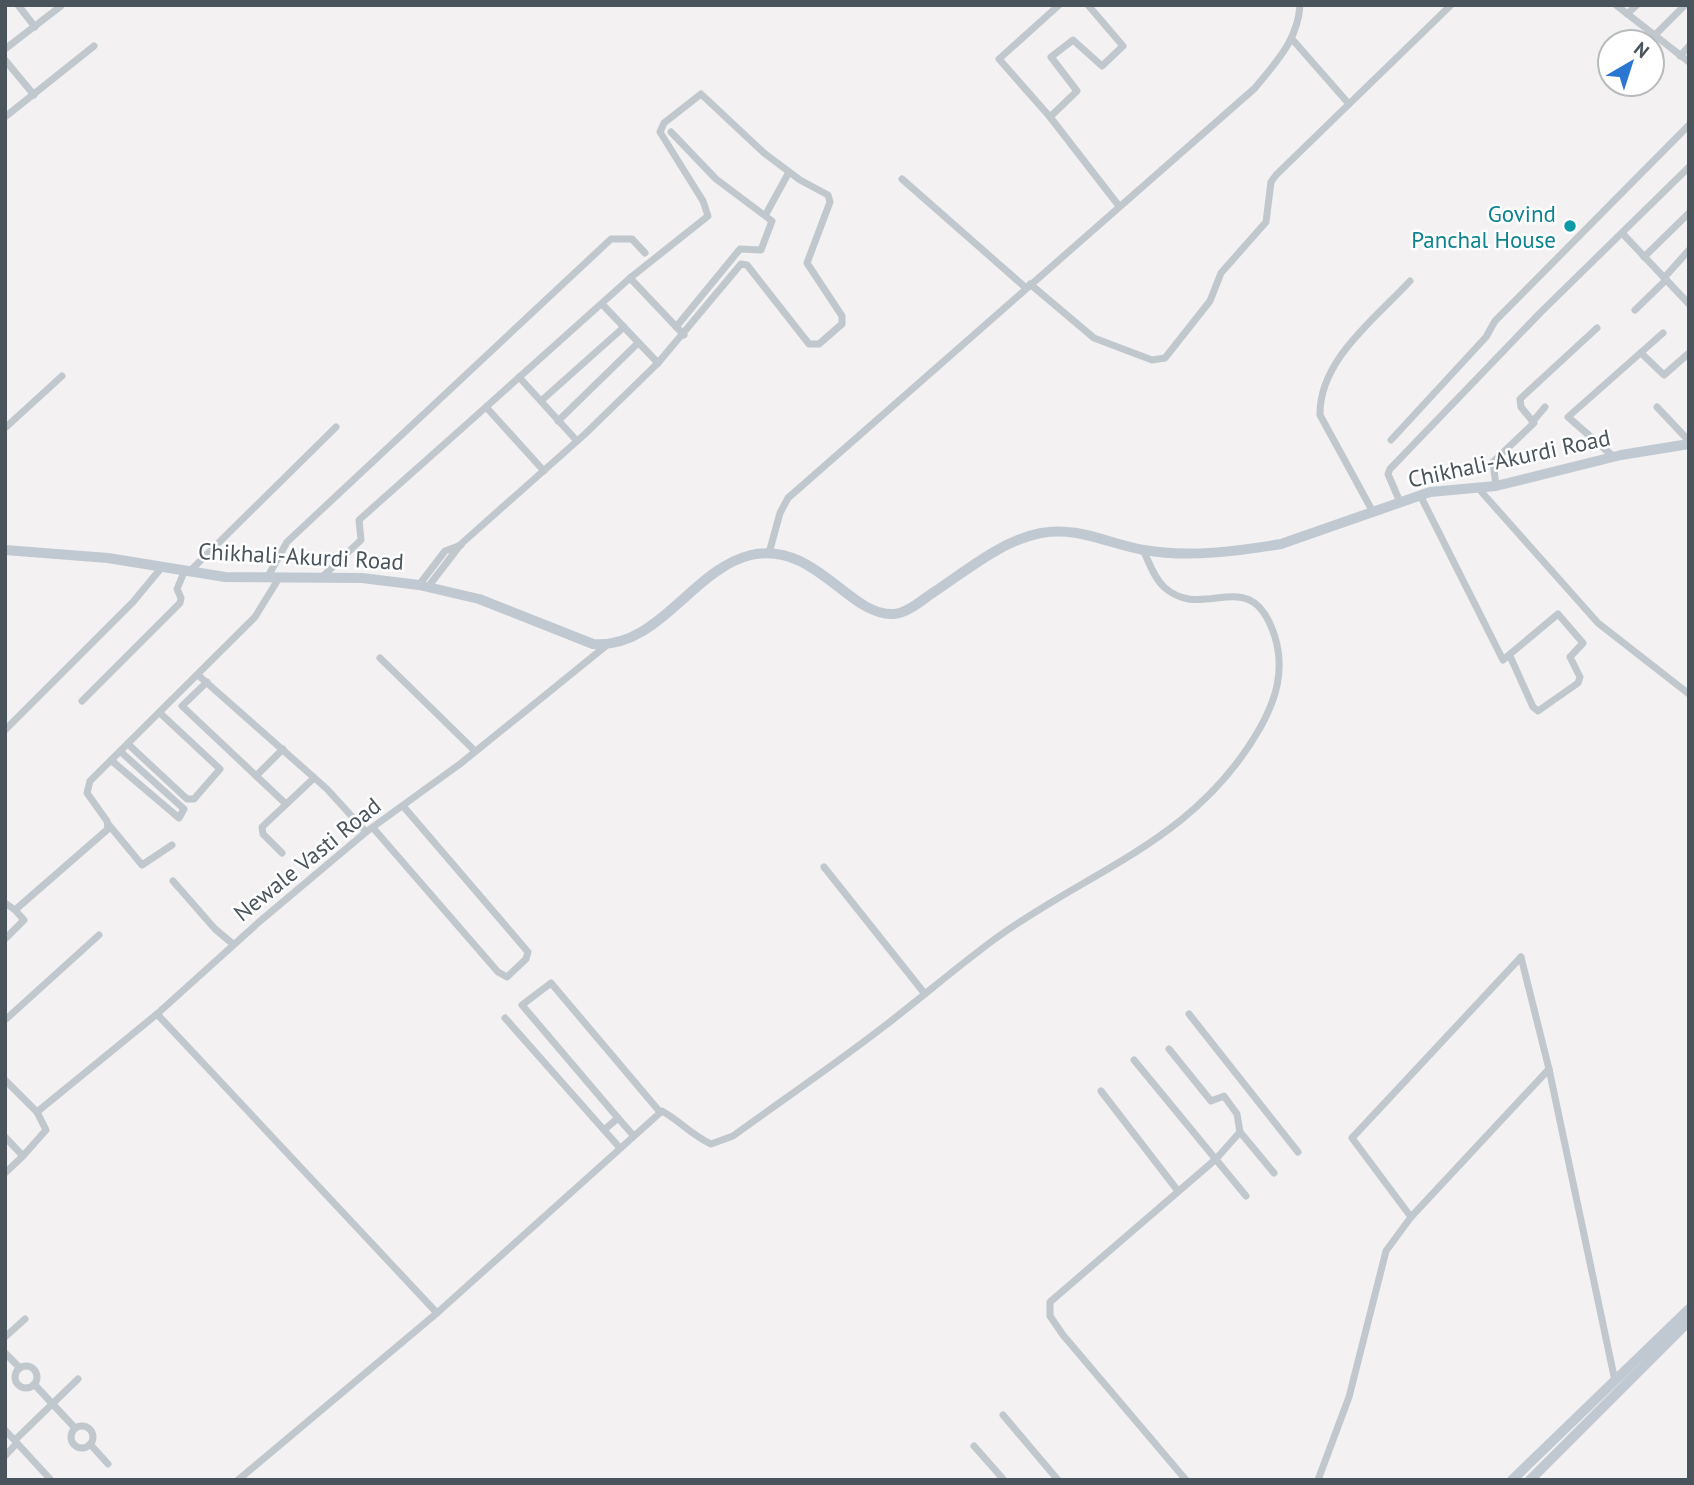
<svg xmlns="http://www.w3.org/2000/svg" width="1694" height="1485" font-family="'PT Sans',sans-serif">
<style>
.lines{fill:none;stroke-linecap:round;stroke-linejoin:round}
.minor{stroke:#c0c8ce;stroke-width:7}
.secondary{stroke:#c0c9d2;stroke-width:10}
.culture-dot{fill:#0f9aa8;stroke:#fff;stroke-width:2.5}
.labels{text-anchor:middle;dominant-baseline:central;stroke-width:5;stroke-linejoin:round;paint-order:stroke}
.culture-label{font-size:23px;fill:#0d838f;stroke:#fff;text-anchor:end}
.street-label{font-size:23px;fill:#4a545c;stroke:#fff}
</style>
<rect width="100%" height="100%" fill="#f3f1f1"/>
<g class="lines">
<g class="minor">
<polyline points="18,5 35,27"/>
<polyline points="1088,5 1123,46 1102,66 1073,40 1051,57 1077,91 1050,117 1119,206"/>
<polyline points="1616,5 1689,62"/>
<polyline points="1627,14 1637,5"/>
<polyline points="1654,36 1685,5"/>
<polyline points="1292,39 1349,104"/>
<polyline points="5,49 61,6"/>
<polyline points="1680,56 1689,46"/>
<polyline points="5,60 34,95"/>
<polyline points="5,117 94,46"/>
<polyline points="1050,117 999,59 1059,5"/>
<polyline points="671,132 716,179 772,221 761,250 740,249 676,327"/>
<polyline points="902,179 1026,288"/>
<polyline points="766,214 789,172"/>
<polyline points="1622,233 1689,304"/>
<polyline points="1644,257 1689,213"/>
<polyline points="1664,278 1689,250"/>
<polyline points="1030,284 1094,338 1152,360 1165,358 1210,301 1221,273 1266,222 1271,182 1276,175 1451,5"/>
<polyline points="602,304 658,363"/>
<polyline points="1635,310 1666,280"/>
<polyline points="1641,353 1664,375 1689,353"/>
<polyline points="519,377 577,441"/>
<polyline points="541,401 624,327"/>
<polyline points="1657,407 1689,441"/>
<polyline points="1534,420 1545,407"/>
<polyline points="558,421 638,343"/>
<polyline points="5,428 62,376"/>
<polyline points="1391,440 1486,337 1495,321 1689,125"/>
<polyline points="1614,457 1568,417 1663,333"/>
<polyline points="544,471 486,407 630,278 684,335"/>
<polyline points="1496,486 1493,462 1534,423 1521,407 1520,399 1597,328"/>
<polyline points="1478,488 1598,623 1689,694"/>
<polyline points="1420,495 1503,660 1558,614 1583,643 1570,657 1580,677 1578,683 1538,711 1533,707 1510,656"/>
<polyline points="1400,502 1388,474 1390,469 1540,313 1689,167"/>
<path d="M1373,512L1320,415C1319,360 1376,318 1410,281"/>
<path d="M769,553L780,513L788,498L1255,88C1276,62 1298,40 1300,5"/>
<polyline points="190,571 336,427"/>
<polyline points="267,578 287,542 611,239 632,239 645,253"/>
<polyline points="321,578 361,540 359,520 486,407"/>
<polyline points="419,585 445,551 461,545"/>
<polyline points="428,587 461,544 585,434 658,363 741,264 747,265 809,344 819,344 842,324 842,316 807,263 830,202 828,195 800,180 764,153 701,94 664,123 660,132 703,201 708,216 630,278"/>
<polyline points="380,658 475,751"/>
<polyline points="198,675 327,789 366,832"/>
<polyline points="207,682 182,706 286,804"/>
<polyline points="82,701 180,603 181,598 177,589 185,570"/>
<polyline points="5,730 133,602 162,567"/>
<polyline points="129,745 187,799 194,799 220,769 160,713"/>
<polyline points="112,761 179,818 184,809 121,752"/>
<polyline points="256,776 283,749"/>
<polyline points="109,825 142,865 172,845"/>
<polyline points="374,829 498,972 507,977 526,959 528,952 403,806"/>
<polyline points="282,853 263,834 262,827 314,778"/>
<polyline points="824,867 925,994"/>
<polyline points="173,881 215,929 233,944"/>
<polyline points="5,903 15,910"/>
<polyline points="5,939 24,920 15,910 108,829 107,821 87,793 90,781 255,617 279,578"/>
<polyline points="1521,957 1352,1138 1411,1217 1549,1069"/>
<polyline points="1521,957 1549,1069 1615,1381"/>
<polyline points="157,1014 437,1313"/>
<polyline points="1189,1014 1298,1152"/>
<polyline points="505,1018 604,1130 618,1118 633,1135"/>
<polyline points="5,1020 99,935"/>
<polyline points="1169,1049 1211,1101 1224,1096 1237,1114 1240,1132 1274,1173"/>
<polyline points="1134,1060 1246,1196"/>
<polyline points="5,1080 37,1112 46,1130 23,1156"/>
<polyline points="1101,1091 1178,1191"/>
<polyline points="37,1112 157,1014 259,922 366,832 460,764 607,645"/>
<polyline points="618,1118 522,1005 551,983 660,1112"/>
<polyline points="604,1130 620,1148"/>
<polyline points="5,1137 23,1156 5,1173"/>
<polyline points="5,1337 25,1319"/>
<polyline points="5,1353 20,1368"/>
<circle cx="26" cy="1377" r="11"/>
<polyline points="34,1384 75,1428"/>
<polyline points="1003,1415 1058,1480"/>
<circle cx="82" cy="1437" r="11"/>
<polyline points="5,1430 51,1480"/>
<polyline points="15,1440 78,1379"/>
<polyline points="90,1444 108,1464"/>
<polyline points="974,1446 1004,1480"/>
<polyline points="5,1456 17,1443"/>
<path d="M238,1480L437,1313L662,1111C680,1121 693,1136 711,1144L733,1136C780,1102 828,1069 874,1034C917,1002 956,967 999,936C1096,867 1197,839 1260,728C1276,699 1285,671 1275,637C1251,560 1204,624 1164,587C1154,578 1149,562 1143,550"/>
<polyline points="1186,1480 1063,1335 1050,1316 1050,1302 1216,1159 1240,1132"/>
<polyline points="1318,1480 1349,1397 1386,1251 1411,1217"/>
</g>
<g class="secondary">
<path d="M5,550L108,558L225,577L362,578L419,585L479,599L593,644C659,649 692,569 751,555C816,541 849,617 894,614C907,613 921,601 931,594C965,572 1000,541 1041,533C1078,526 1109,544 1144,550C1189,558 1238,551 1281,544L1430,492L1496,486L1621,455L1689,444"/>
<polyline points="1512,1480 1689,1309"/>
<polyline points="1530,1480 1689,1321"/>
</g>
</g>
<circle class="culture-dot" cx="1570" cy="226" r="7"/>
<g class="labels">
<g class="culture-label">
<text x="1556" y="213">Govind<tspan x="1556" dy="26">Panchal House</tspan></text>
</g>
<g class="street-label">
<text transform="translate(1509 458) rotate(-12)">Chikhali-Akurdi Road</text>
<text transform="translate(301 556) rotate(3)">Chikhali-Akurdi Road</text>
<text transform="translate(307 859) rotate(-39)">Newale Vasti Road</text>
</g>
</g>
<rect width="1694" height="1485" fill="none" stroke="#4a545c" stroke-width="14"/>
<g transform="translate(1631 63) rotate(39)"><circle r="33" fill="#ffffff" stroke="#b7bbbe" stroke-width="2"/>
<path d="M0-5L12 26L0 18L-12 26Z" fill="#2a76d3"/>
<text y="-10" font-size="19" font-weight="bold" text-anchor="middle" fill="#4a545c">N</text>
</g>
</svg>
